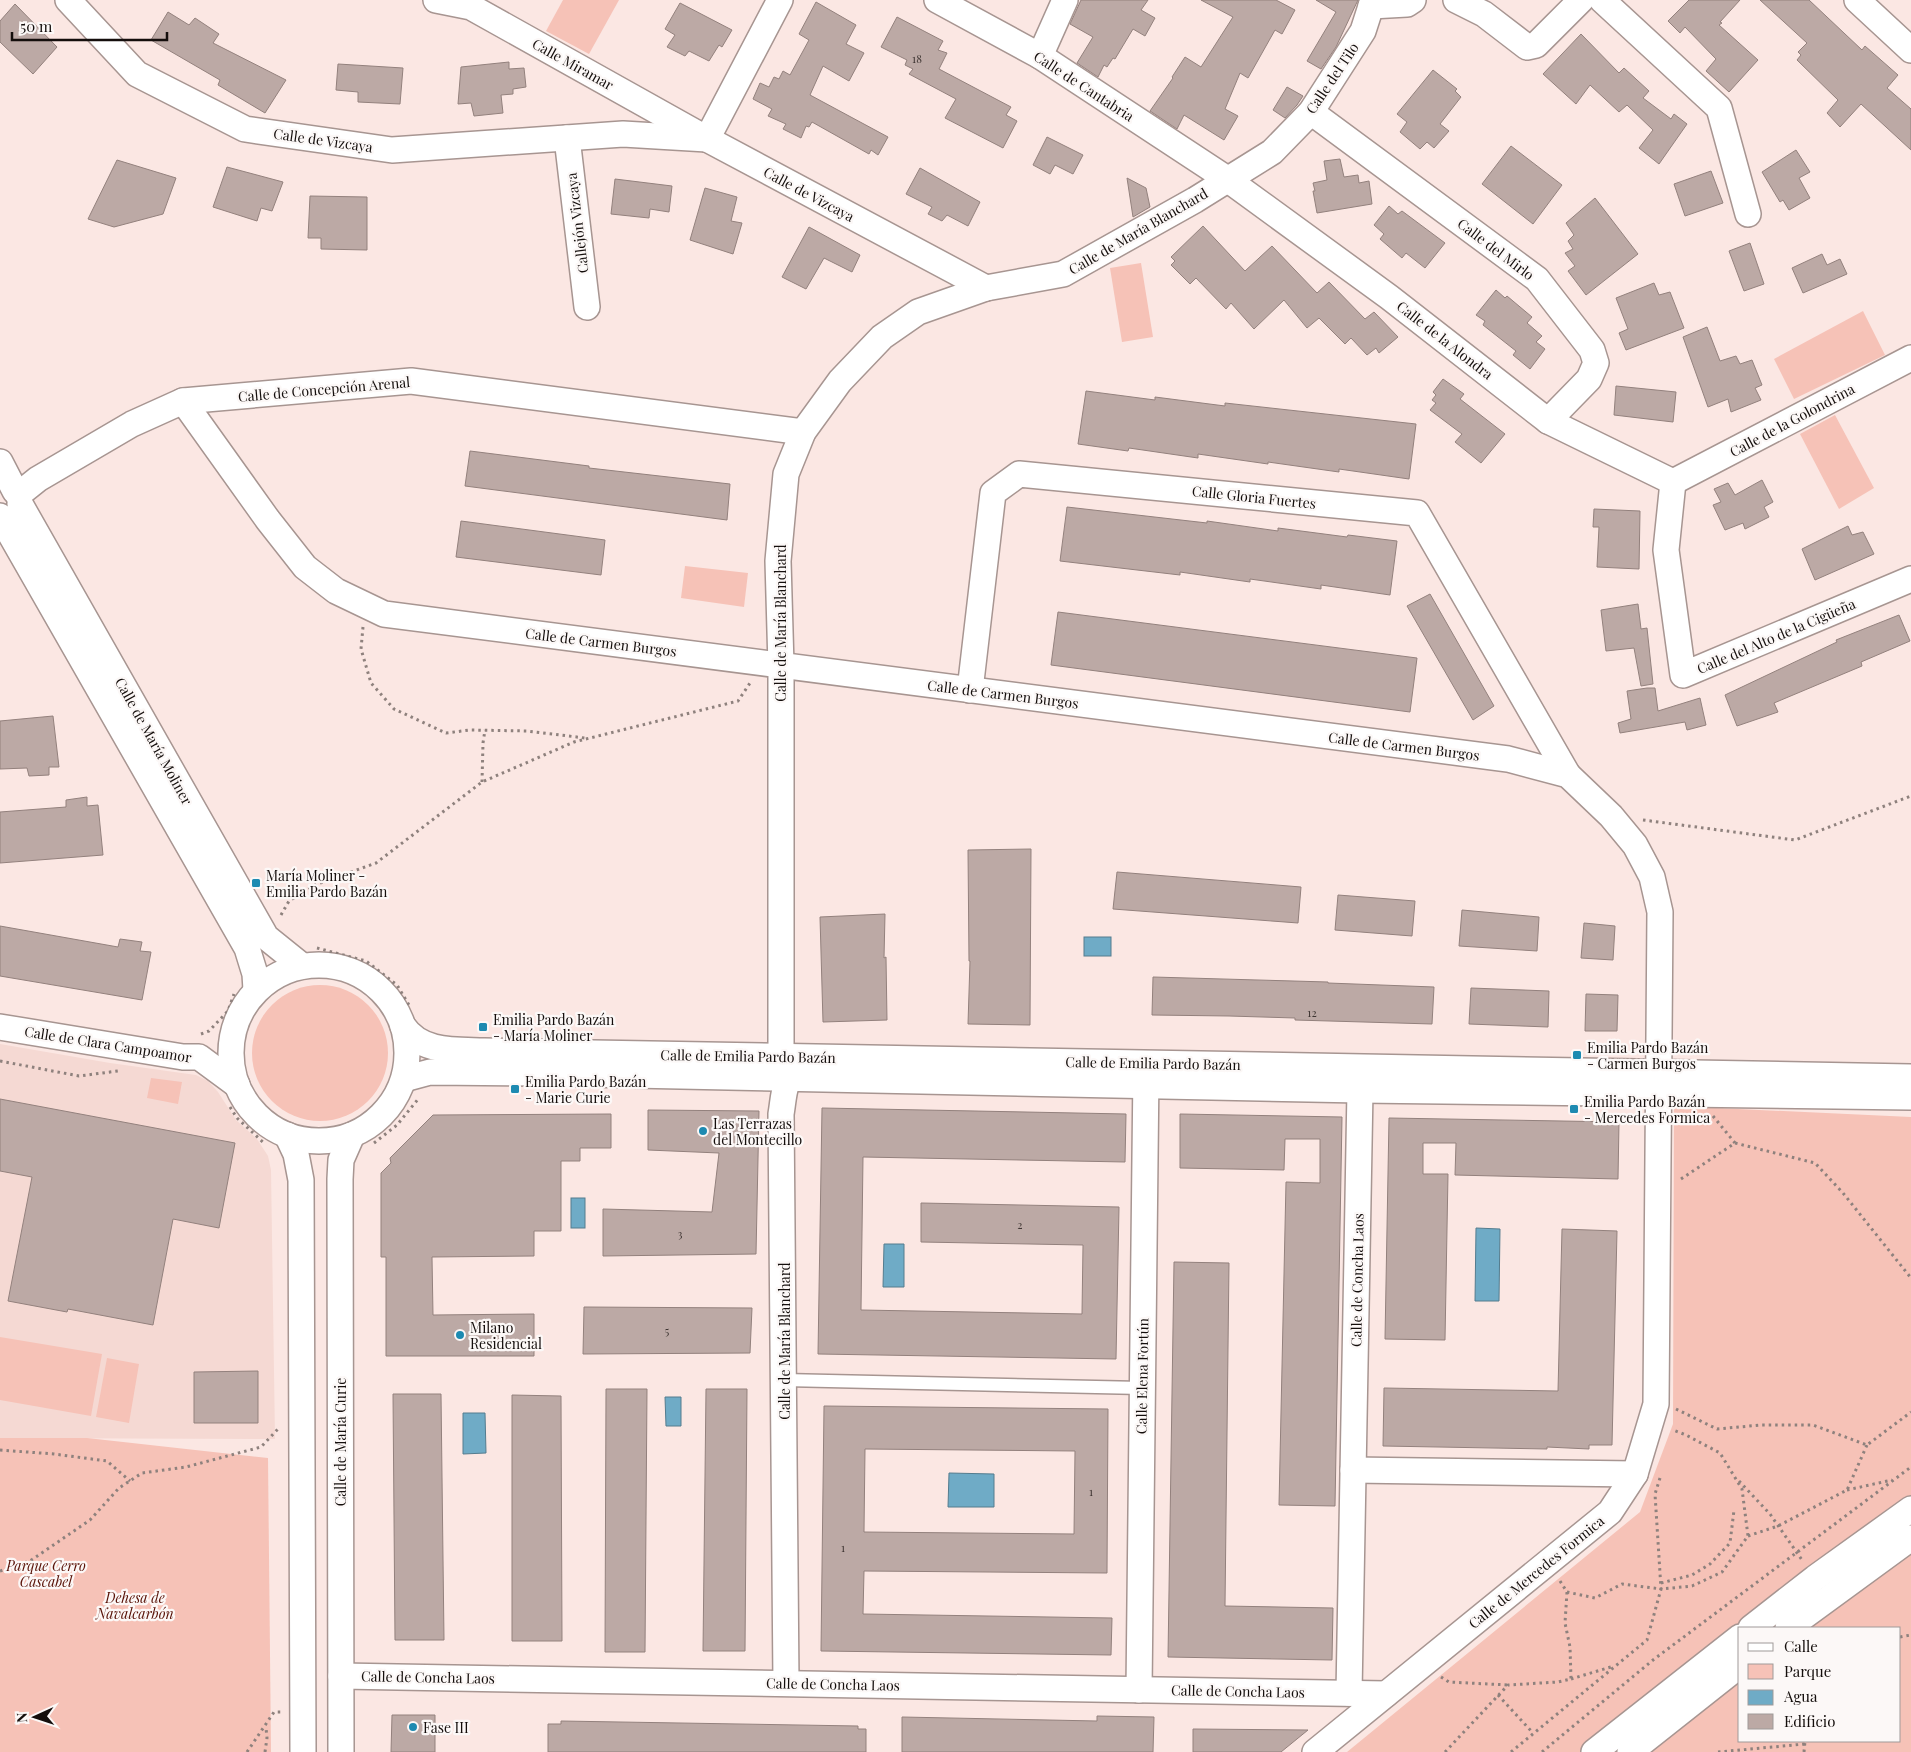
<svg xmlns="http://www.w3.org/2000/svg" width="1911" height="1752" font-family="'Playfair Display',serif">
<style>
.built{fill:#f5d9d3}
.green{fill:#f6c2b7;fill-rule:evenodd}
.water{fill:#6fabc6;stroke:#547c8e}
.building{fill:#bca9a5;stroke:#93817d;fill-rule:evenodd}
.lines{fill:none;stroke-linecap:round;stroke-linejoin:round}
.lane-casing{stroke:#a79591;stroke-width:15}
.street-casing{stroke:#a79591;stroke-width:28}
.path{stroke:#8e817d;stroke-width:3;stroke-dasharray:2.5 4;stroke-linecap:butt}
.lane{stroke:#fff;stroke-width:12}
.street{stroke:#fff;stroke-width:25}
.poi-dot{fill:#1d8ab1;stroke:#fcf8f7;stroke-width:2}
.labels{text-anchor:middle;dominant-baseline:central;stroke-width:4.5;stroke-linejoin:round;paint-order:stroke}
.number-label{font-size:11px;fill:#3e3532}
.street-label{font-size:14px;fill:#140e0c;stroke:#fcf8f7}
.poi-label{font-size:14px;fill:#140e0c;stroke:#fcf8f7;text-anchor:start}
.park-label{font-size:14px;font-style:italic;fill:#581106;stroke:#fcf8f7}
</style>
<rect width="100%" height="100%" fill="#fbe7e3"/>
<polygon class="built" points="0,1044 110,1063 196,1075 208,1081 218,1092 236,1120 257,1139 268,1156 271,1170 275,1439 0,1438"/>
<g class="green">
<polygon points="563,0 619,0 589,54 546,31"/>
<polygon points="1141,263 1153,337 1122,342 1110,268"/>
<polygon points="1863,311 1885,355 1794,399 1774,359"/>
<polygon points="1835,415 1874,488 1839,509 1800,434"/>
<polygon points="685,566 748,573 744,607 681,598"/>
<circle cx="320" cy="1053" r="68"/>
<polygon points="151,1078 182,1082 178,1104 147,1098"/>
<path d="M1674,1106L1911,1117V1752H1347L1640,1512L1673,1424ZM1740,1628H1900V1741H1740Z"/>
<polygon points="0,1337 102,1354 91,1416 0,1400"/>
<polygon points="107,1358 139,1364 129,1423 96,1417"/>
<polygon points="0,1438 87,1438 268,1458 271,1752 0,1752"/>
</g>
<g class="water">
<rect x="1084" y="937" width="27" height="19"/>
<rect x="571" y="1198" width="14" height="30"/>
<polygon points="1476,1228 1500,1229 1499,1301 1475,1301"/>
<polygon points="884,1244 904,1244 904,1287 883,1287"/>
<polygon points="665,1397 681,1397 681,1426 666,1426"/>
<polygon points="463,1413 485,1413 486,1453 463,1454"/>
<polygon points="949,1473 994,1474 994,1507 948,1507"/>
</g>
<g class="building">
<polygon points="1081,0 1148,0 1141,10 1155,18 1145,36 1133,29 1115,59 1113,58 1107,67 1104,65 1098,77 1077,63 1093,37 1070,24"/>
<polygon points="1201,0 1276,0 1295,10 1282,34 1275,30 1248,78 1240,73 1225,109 1238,116 1224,140 1184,115 1177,129 1150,111 1173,78 1172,77 1185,57 1201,67 1233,17"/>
<polygon points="1316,0 1358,0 1336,47 1321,69 1307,61 1336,12"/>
<polygon points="1689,0 1740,0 1720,22 1722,23 1719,25 1758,60 1729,92 1706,71 1716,59 1685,27 1680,33 1668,21"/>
<polygon points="1760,0 1809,0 1862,50 1865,46 1898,75 1887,88 1911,109 1911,150 1861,104 1840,127 1827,113 1838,100 1797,60 1801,55 1798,52 1807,43"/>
<polygon points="816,2 856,25 846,44 864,53 849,81 823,66 810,95 888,137 878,155 871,150 869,154 812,122 809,127 806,126 801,138 783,129 786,124 768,116 772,109 753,99 760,83 769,87 774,77 779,79 783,71 790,75 809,40 799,34"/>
<polygon points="680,3 732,30 722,47 719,45 709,61 689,51 685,56 667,47 675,35 665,29"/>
<polygon points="15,4 57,47 33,74 0,42 0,21"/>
<polygon points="168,12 189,25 195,18 219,34 213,43 286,80 265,113 218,85 220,80 151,40"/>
<polygon points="897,17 943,41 938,50 947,53 939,69 1011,107 1006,115 1017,121 1003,148 945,118 956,99 909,74 913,69 905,65 907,60 881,47"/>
<polygon points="1581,34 1619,73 1624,68 1649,91 1643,98 1671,119 1674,114 1687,124 1659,164 1639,148 1653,130 1627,105 1619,112 1590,85 1576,104 1543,74"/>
<polygon points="509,62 509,69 524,68 526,87 513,89 513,94 501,95 503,113 474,116 471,103 458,104 461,67"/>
<polygon points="338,64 403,68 400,104 358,102 358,92 336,90"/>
<polygon points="1433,70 1457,89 1455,91 1461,97 1440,124 1449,131 1434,148 1427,142 1420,149 1400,132 1407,122 1397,114"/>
<polygon points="1287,87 1303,96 1297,105 1285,118 1273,110"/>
<polygon points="1047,137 1083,155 1073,174 1055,165 1050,174 1033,165"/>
<polygon points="1511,146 1562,185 1533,224 1482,184"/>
<polygon points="1796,150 1810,172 1799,178 1810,198 1789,210 1783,200 1780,202 1762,172"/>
<polygon points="1340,159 1344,177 1358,175 1359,183 1369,181 1372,204 1317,213 1313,191 1315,191 1313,183 1327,180 1324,161"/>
<polygon points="117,160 176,178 163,214 114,227 88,219"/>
<polygon points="227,167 283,182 272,211 261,208 257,221 213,207"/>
<polygon points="920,168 980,202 968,226 947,215 942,221 928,214 932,207 906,194"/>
<polygon points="1711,171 1723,203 1685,216 1674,184"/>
<polygon points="1127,178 1146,188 1150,207 1133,217"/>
<polygon points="615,179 672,186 669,212 650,209 649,218 611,214"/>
<polygon points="705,188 737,197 731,221 742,223 733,254 690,240"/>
<polygon points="310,196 367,197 367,250 321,249 321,238 308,238"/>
<polygon points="1595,198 1638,254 1586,295 1568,271 1575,266 1565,253 1573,249 1568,241 1574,235 1566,223"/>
<polygon points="1389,206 1398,214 1402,211 1445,243 1425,268 1406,253 1402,258 1380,239 1384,234 1374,225"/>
<polygon points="1203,226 1245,271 1272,246 1317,293 1329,282 1365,319 1374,312 1398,337 1379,353 1376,348 1367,355 1351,338 1345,344 1319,318 1307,328 1284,300 1254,329 1231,303 1226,309 1196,278 1190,284 1171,265 1175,261 1171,257"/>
<polygon points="809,227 860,255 852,272 824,258 806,289 782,277"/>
<polygon points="1750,243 1764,284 1744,291 1729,251"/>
<polygon points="1822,254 1827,265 1840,259 1847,274 1803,293 1792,268"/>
<polygon points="1654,283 1659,295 1670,292 1684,328 1626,350 1619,333 1628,329 1616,298"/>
<polygon points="1496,290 1505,298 1507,296 1532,317 1527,323 1542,336 1536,342 1545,349 1530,369 1513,355 1516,351 1483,325 1485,321 1476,315"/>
<polygon points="1707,327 1720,361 1736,356 1740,364 1752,360 1762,385 1755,388 1761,400 1731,412 1728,399 1708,407 1683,337"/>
<polygon points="1443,379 1464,394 1460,399 1505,434 1481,463 1455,442 1462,434 1430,410 1436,403 1432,400 1436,395 1433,392"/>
<polygon points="1616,386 1676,392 1673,422 1614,415"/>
<polygon points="1086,391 1155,400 1155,397 1225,406 1225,403 1416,424 1409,479 1339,469 1339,472 1268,462 1268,464 1198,454 1198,458 1129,448 1128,451 1078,444"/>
<polygon points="470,451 589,466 589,468 730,484 727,520 465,486"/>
<polygon points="1762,480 1773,502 1764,507 1769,517 1745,529 1743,523 1725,530 1713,505 1721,502 1714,489 1728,483 1735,495"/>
<polygon points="1067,507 1207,523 1207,521 1278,531 1278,528 1347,537 1348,535 1397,541 1390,595 1321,585 1321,589 1250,579 1250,582 1180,572 1180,575 1060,561"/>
<polygon points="1594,509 1640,511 1639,569 1597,567 1599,527 1593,527"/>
<polygon points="461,521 605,540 601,575 456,557"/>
<polygon points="1848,526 1852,535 1863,532 1874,554 1815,580 1802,549"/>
<polygon points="1430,594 1494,706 1473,720 1407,606"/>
<polygon points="1638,604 1641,629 1647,628 1653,684 1641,686 1634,648 1606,651 1601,610"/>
<polygon points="1058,612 1417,658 1410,712 1051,665"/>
<polygon points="1899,615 1910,641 1861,662 1862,666 1774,703 1778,712 1737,726 1725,695 1837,642 1836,640"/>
<polygon points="1647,688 1655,688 1658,711 1700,698 1706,725 1687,730 1685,722 1620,733 1618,723 1631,719 1627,691"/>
<polygon points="53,716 59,767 49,767 49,775 29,776 27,768 0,769 0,721"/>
<polygon points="87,797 87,806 98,805 103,855 0,863 0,812 66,807 66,800"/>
<polygon points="1031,849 1030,1025 968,1024 970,961 969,961 968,850"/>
<polygon points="1117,872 1301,887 1298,923 1113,909"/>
<polygon points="1338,895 1415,901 1412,936 1335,930"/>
<polygon points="1462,910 1539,917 1537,951 1459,946"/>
<polygon points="885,914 884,958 886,957 887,1020 823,1022 820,917"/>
<polygon points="1584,923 1615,926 1613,960 1581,958"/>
<polygon points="0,926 118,947 120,939 142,942 140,951 151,952 142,1000 0,976"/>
<polygon points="1153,977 1328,982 1328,983 1434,987 1432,1024 1295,1020 1295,1018 1229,1016 1152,1015"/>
<polygon points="1471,988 1549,991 1548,1027 1469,1024"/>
<polygon points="1586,994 1618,995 1617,1031 1585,1031"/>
<polygon points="0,1099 235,1143 219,1228 173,1219 153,1325 68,1309 67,1312 8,1301 32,1177 0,1171"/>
<polygon points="822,1108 1126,1114 1125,1162 863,1157 861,1310 1082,1314 1083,1245 921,1242 921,1203 1119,1207 1116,1359 818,1354"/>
<polygon points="648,1110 759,1111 756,1254 603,1256 603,1209 712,1212 719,1153 648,1150"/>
<polygon points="611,1114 611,1148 580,1148 580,1161 561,1161 561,1231 534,1231 534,1256 432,1257 433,1315 534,1314 534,1356 386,1356 386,1257 381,1257 381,1173 391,1163 390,1158 433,1115"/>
<polygon points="1180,1114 1342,1117 1335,1506 1279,1505 1286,1182 1320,1183 1320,1139 1285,1139 1284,1170 1180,1168"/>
<polygon points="1389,1118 1619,1122 1618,1179 1455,1175 1456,1143 1423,1143 1423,1174 1448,1174 1445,1340 1385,1339"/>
<polygon points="1562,1229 1617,1231 1612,1445 1589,1445 1589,1449 1547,1447 1547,1449 1383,1446 1384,1388 1558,1391"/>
<polygon points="1174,1262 1229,1263 1225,1606 1333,1608 1332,1660 1168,1657"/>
<polygon points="584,1307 752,1308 750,1353 583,1354"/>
<polygon points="258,1371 258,1423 194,1423 194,1372"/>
<polygon points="606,1389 647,1389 645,1652 605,1652"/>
<polygon points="706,1389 747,1389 745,1651 703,1651"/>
<polygon points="393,1394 441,1394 444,1640 395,1640"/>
<polygon points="512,1395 561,1396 562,1641 512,1641"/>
<path d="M824,1406L1108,1409L1107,1573L864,1571L863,1614L1112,1618L1111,1655L821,1651ZM865,1449L1075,1451L1074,1534L864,1532Z"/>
<polygon points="392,1715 435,1715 435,1752 391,1752"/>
<polygon points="1097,1716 1154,1717 1153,1752 902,1752 902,1717 1097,1721"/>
<polygon points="561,1721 858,1726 858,1729 866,1729 866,1752 548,1752 548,1724 561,1724"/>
<polygon points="1193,1729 1308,1730 1281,1752 1193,1752"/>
</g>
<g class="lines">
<defs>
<polyline id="lane" points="784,1380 1142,1388"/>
<g id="street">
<polyline points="68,0 137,74 245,129 392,150 623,134 707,139"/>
<polyline points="436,0 471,7 707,139 986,288"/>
<polyline points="937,0 1040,56 1227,179 1389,297 1548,421 1673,482"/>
<polyline points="1456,0 1484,14 1527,47 1536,45 1581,0"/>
<polyline points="1602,0 1719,108 1748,214"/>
<polyline points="1857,0 1911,50"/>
<polyline points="1371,6 1407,4 1413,0"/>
<polyline points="1040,56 1065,0"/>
<polyline points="1311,112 1537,279 1592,350 1596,363 1589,379 1548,421"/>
<polyline points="567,138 587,307"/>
<polyline points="707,139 780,0"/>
<polyline points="183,401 268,520 305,567 336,591 384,614 1508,759 1568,775 1611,816 1635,845 1652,877 1660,912 1656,1404 1635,1474 1610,1512 1315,1752"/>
<polyline points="0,462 15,491"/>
<polyline points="1673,482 1666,550 1683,675 1911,579"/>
<polyline points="1673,482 1911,358"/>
<polyline points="18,495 38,479 132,424 183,401 411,381 803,432"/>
<polyline points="20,504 266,937 302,966"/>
<polyline points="0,516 247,948 255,974 256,990"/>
<polyline points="970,690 993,493 1019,474 1417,513 1568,775"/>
<circle cx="319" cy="1053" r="88"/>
<path d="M403,1026C421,1053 455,1050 484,1051L1911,1077"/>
<polyline points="0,1027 183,1057 199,1057 237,1085"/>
<polyline points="781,1056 781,666 778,561 786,474 803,432 840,381 882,337 918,312 986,288 1063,274 1195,200 1272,152 1311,112 1363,31 1373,0"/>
<polyline points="404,1079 430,1072 536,1073 1360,1090 1911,1097"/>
<polyline points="287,1135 296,1154 301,1180 303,1752"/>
<polyline points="1353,1470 1635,1474"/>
<polyline points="1751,1628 1815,1578 1911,1509"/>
<polyline points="1788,1628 1911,1538"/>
<polyline points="341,1676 1386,1694"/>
<path d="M786,1683L781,1114C784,1098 783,1075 800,1069"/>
<polyline points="1139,1690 1146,1070"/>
<polyline points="1349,1693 1360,1090"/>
<polyline points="341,1752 340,1179 341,1160 352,1135"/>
<polyline points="1594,1752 1740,1637"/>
<polyline points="1630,1752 1740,1665"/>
</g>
</defs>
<use href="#lane" class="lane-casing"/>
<use href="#street" class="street-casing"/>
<g class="path">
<polyline points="363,627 361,649 371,683 394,709 446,733 470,730 527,731 585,738"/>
<polyline points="482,782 483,743 485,730"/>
<polyline points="1643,820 1795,840 1911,796"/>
<polyline points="281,915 289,901 315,885 376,863 482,782 574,742 738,701 750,683"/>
<polyline points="317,948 366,961 397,985 409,1005"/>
<path d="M321,958C354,959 384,976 401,1004"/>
<polyline points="201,1034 209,1031 228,1011 234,994"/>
<polyline points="224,1047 227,1027 238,1003"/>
<polyline points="0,1061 79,1076 118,1071"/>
<polyline points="230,1107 237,1118 265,1144"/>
<polyline points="239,1107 253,1124 265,1133"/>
<polyline points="1713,1116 1735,1143"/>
<polyline points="374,1134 391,1118 403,1102"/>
<polyline points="374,1143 397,1125 419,1098"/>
<polyline points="1681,1179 1735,1143 1815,1163 1843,1193 1911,1278"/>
<polyline points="1676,1409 1717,1429 1761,1425 1813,1425 1867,1445 1911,1412"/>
<polyline points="0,1450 54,1454 107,1461 130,1481"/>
<polyline points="1660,1478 1655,1494 1661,1589 1692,1586 1722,1572 1748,1536 1742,1489 1720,1453 1686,1435 1673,1430"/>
<polyline points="1739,1481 1770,1514 1802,1560"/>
<polyline points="1847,1490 1892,1480"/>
<polyline points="1748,1536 1778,1526 1847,1490 1867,1445"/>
<polyline points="0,1571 30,1561 90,1520 119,1488 142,1473 186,1467 261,1447 278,1429"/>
<polyline points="1661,1583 1692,1575 1710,1564 1730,1543 1734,1510"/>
<polyline points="1900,1637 1911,1635"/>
<polyline points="1441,1677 1449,1682 1508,1685"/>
<polyline points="1571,1679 1614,1666"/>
<polyline points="1498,1695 1533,1733"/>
<polyline points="247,1752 274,1712 281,1712"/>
<polyline points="265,1752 267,1738 266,1728"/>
<polyline points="1445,1752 1508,1685 1558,1682 1571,1679 1570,1647 1565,1623 1567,1592 1560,1581"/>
<polyline points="1511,1752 1647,1640 1661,1589 1622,1584 1595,1598 1567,1592"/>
<polyline points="1542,1752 1653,1660 1911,1467"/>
<polyline points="1718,1752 1805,1744"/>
<polyline points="1804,1752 1805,1741"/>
</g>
<use href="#lane" class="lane"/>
<use href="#street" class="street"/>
</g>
<g class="poi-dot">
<rect x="251" y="878" width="10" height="10" rx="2.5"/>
<rect x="478" y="1022" width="10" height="10" rx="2.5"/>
<rect x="1572" y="1050" width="10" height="10" rx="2.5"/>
<rect x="510" y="1084" width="10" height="10" rx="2.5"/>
<rect x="1569" y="1104" width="10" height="10" rx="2.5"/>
<circle cx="703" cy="1131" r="5"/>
<circle cx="460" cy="1335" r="5"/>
<circle cx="413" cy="1727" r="5"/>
</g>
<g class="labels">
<g class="number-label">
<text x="917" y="58">18</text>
<text x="1312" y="1012">12</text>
<text x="1020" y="1224">2</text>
<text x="680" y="1233">3</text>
<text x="667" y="1330">5</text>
<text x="1091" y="1491">1</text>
<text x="843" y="1547">1</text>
</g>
<g class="street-label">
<text transform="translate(573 64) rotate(29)">Calle Miramar</text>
<text transform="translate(1332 78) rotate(-56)">Calle del Tilo</text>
<text transform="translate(1084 86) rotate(33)">Calle de Cantabria</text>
<text transform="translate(323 140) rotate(8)">Calle de Vizcaya</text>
<text transform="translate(809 194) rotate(28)">Calle de Vizcaya</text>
<text transform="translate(577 223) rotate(-97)">Callejón Vizcaya</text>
<text transform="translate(1138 231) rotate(-30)">Calle de María Blanchard</text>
<text transform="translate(1496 249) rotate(37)">Calle del Mirlo</text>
<text transform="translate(1445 340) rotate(38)">Calle de la Alondra</text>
<text transform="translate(324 389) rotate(-5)">Calle de Concepción Arenal</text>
<text transform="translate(1792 420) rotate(-28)">Calle de la Golondrina</text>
<text transform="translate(1254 497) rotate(6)">Calle Gloria Fuertes</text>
<text transform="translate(780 623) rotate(-90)">Calle de María Blanchard</text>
<text transform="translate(1776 636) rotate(-23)">Calle del Alto de la Cigüeña</text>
<text transform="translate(601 642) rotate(7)">Calle de Carmen Burgos</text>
<text transform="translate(1003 694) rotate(7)">Calle de Carmen Burgos</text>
<text transform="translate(154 741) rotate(61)">Calle de María Moliner</text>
<text transform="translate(1404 746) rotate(7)">Calle de Carmen Burgos</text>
<text transform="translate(108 1044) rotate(9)">Calle de Clara Campoamor</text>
<text transform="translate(748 1056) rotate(1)">Calle de Emilia Pardo Bazán</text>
<text transform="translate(1153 1063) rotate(1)">Calle de Emilia Pardo Bazán</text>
<text transform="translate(1357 1280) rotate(-89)">Calle de Concha Laos</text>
<text transform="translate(784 1341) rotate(-90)">Calle de María Blanchard</text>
<text transform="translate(1142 1376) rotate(-89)">Calle Elena Fortún</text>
<text transform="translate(340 1442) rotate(-90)">Calle de María Curie</text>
<text transform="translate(1536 1572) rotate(-39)">Calle de Mercedes Formica</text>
<text transform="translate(428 1677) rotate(1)">Calle de Concha Laos</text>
<text transform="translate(833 1684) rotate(1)">Calle de Concha Laos</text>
<text transform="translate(1238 1691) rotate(1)">Calle de Concha Laos</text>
</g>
<g class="poi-label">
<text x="266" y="875">María Moliner -<tspan x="266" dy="16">Emilia Pardo Bazán</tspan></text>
<text x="493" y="1019">Emilia Pardo Bazán<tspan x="493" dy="16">- María Moliner</tspan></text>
<text x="1587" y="1047">Emilia Pardo Bazán<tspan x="1587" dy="16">- Carmen Burgos</tspan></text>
<text x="525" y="1081">Emilia Pardo Bazán<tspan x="525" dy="16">- Marie Curie</tspan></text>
<text x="1584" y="1101">Emilia Pardo Bazán<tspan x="1584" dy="16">- Mercedes Formica</tspan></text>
<text x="713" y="1123">Las Terrazas<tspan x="713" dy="16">del Montecillo</tspan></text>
<text x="470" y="1327">Milano<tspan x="470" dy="16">Residencial</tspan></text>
<text x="423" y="1727">Fase III</text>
</g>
<g class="park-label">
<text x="46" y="1565">Parque Cerro<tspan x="46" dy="16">Cascabel</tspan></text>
<text x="135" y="1597">Dehesa de<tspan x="135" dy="16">Navalcarbón</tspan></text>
</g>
</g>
<rect x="1738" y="1627" width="162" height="115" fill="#fcf8f7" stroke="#9f9a99"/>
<rect x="1748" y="1643" width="25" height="8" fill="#ffffff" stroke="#9f9a99"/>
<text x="1784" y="1652" font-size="15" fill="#140e0c">Calle</text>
<rect x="1748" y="1664" width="25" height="15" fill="#f6c2b7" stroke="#9f9a99"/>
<text x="1784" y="1677" font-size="15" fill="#140e0c">Parque</text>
<rect x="1748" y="1690" width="25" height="15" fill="#6fabc6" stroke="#9f9a99"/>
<text x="1784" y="1702" font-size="15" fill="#140e0c">Agua</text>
<rect x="1748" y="1714" width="25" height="15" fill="#bca9a5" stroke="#9f9a99"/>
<text x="1784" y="1727" font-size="15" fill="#140e0c">Edificio</text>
<g transform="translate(35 1717) rotate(267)" stroke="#fcf8f7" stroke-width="4" paint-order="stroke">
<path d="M0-4L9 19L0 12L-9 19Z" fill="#140e0c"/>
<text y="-8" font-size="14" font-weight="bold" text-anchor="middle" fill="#140e0c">N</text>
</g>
<path d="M12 32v8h155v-8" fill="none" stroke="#140e0c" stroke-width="2.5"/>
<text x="20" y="32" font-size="15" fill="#140e0c" stroke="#fcf8f7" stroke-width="4" paint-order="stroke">50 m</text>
</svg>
